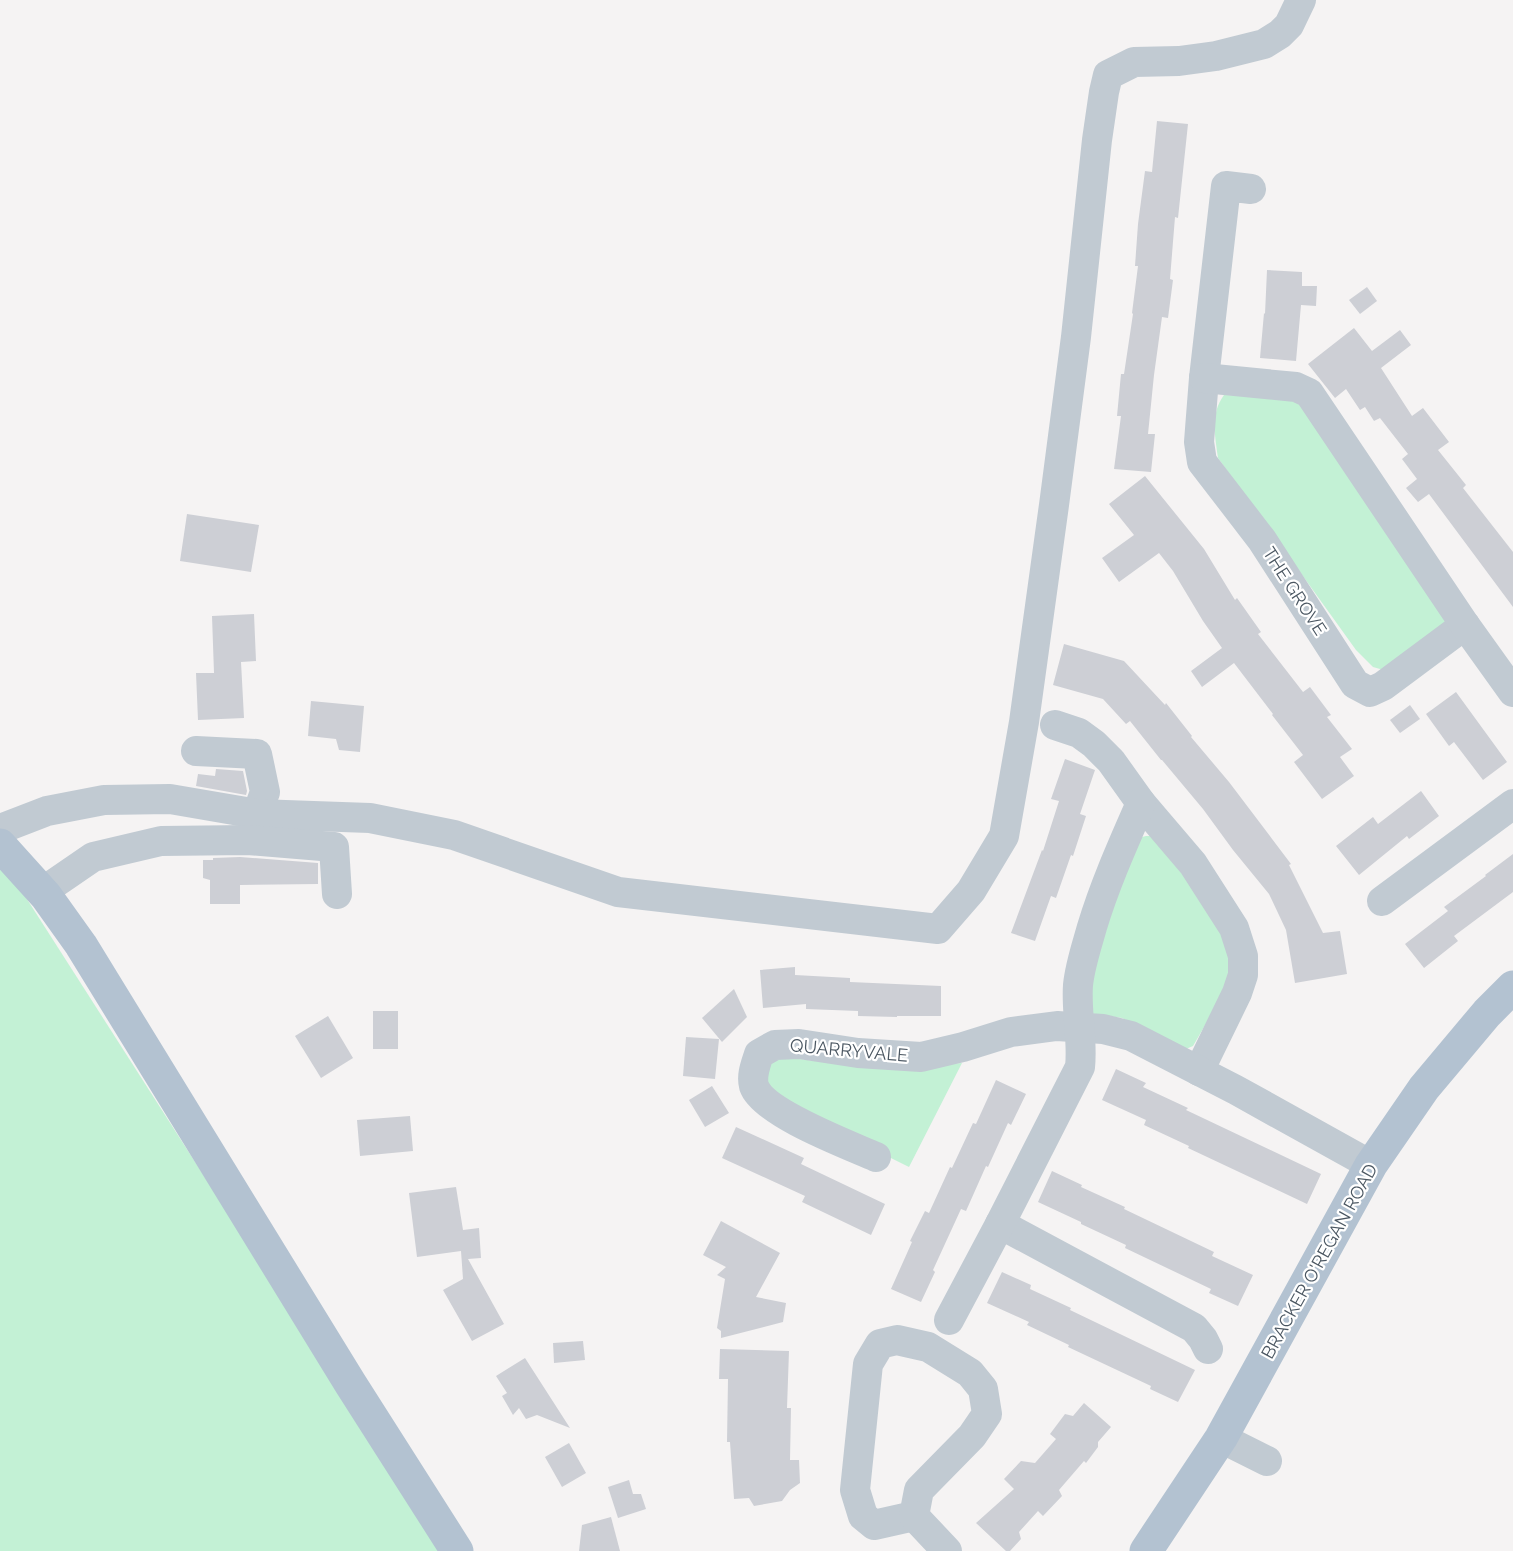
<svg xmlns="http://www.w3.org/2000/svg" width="1513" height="1551" font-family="Raleway,sans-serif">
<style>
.green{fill:#c3f1d5}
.building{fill:#cdcfd5}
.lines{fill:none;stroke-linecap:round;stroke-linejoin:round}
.minor{stroke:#c1cad2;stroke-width:30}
.major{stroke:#b3c2d1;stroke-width:33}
.labels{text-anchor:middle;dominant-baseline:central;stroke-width:4.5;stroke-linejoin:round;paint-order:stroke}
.street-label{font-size:18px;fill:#4a5661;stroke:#fff}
</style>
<rect width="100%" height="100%" fill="#f5f3f3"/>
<g class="green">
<path d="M1224,395L1295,397L1450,623L1387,671L1373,667L1356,650L1218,458C1215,436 1210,414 1224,395Z"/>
<polygon points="1146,836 1155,836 1228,937 1234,969 1226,989 1193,1046 1186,1049 1122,1018 1089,1013 1090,950 1138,838"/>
<polygon points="0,865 16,882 444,1551 0,1551"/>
<polygon points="774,1056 883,1069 962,1063 909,1167 778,1102 767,1090 766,1064"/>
</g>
<g class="building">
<polygon points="1157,121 1188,124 1178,218 1175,217 1170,279 1173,280 1168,318 1162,317 1154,375 1148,434 1155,434 1151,472 1114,469 1121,416 1117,416 1121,374 1124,374 1133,314 1132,313 1138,266 1135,266 1138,224 1145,171 1152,172"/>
<polygon points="1267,270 1302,272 1302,286 1317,286 1316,306 1301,305 1296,361 1260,358 1264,313 1265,314"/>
<polygon points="1367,287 1377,301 1360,314 1349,300"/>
<polygon points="1354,328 1372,351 1400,330 1411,345 1381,368 1412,416 1423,408 1449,442 1438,450 1466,485 1463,488 1513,552 1513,607 1429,494 1418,502 1406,488 1417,479 1402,459 1408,454 1380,418 1374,421 1365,407 1360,410 1346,389 1335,398 1308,364"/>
<polygon points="1145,476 1204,549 1235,600 1237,598 1261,632 1258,634 1303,692 1310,687 1331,715 1327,717 1352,749 1340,757 1354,776 1322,799 1294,762 1303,755 1272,715 1273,714 1234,663 1202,687 1191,671 1222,648 1203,621 1173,571 1159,553 1119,582 1102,558 1134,535 1109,504"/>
<polygon points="187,514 259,525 251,572 180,561"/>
<polygon points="254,614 256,661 241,662 244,718 198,720 196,673 214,673 212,616"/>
<polygon points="1064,644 1124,661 1165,705 1166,703 1192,736 1191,737 1229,782 1291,864 1289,865 1323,933 1340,931 1347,974 1295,983 1286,930 1269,894 1233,850 1203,809 1162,760 1161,760 1130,721 1126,724 1103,699 1053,685"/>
<polygon points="1456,692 1507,762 1483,780 1454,742 1449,746 1426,714"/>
<polygon points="311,701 364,706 360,752 339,750 336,739 308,736"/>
<polygon points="1410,705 1420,719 1400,733 1390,720"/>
<polygon points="1065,759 1095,770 1080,814 1086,816 1073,856 1071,855 1056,898 1051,896 1035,941 1011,933 1042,850 1043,851 1059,801 1051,799"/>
<polygon points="216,769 243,771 247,791 246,795 196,786 198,774 215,776"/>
<polygon points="1421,791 1439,816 1409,839 1407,836 1359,875 1336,846 1373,817 1378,824"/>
<polygon points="1513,854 1513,892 1454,936 1458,941 1424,968 1405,944 1448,911 1444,907 1486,876 1485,875"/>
<polygon points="240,857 318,863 318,884 240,885 240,904 210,904 210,880 203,878 203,860 213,860 213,858"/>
<polygon points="795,967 795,975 850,978 850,982 941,986 941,1016 897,1016 897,1017 858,1016 858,1011 806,1009 806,1004 763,1008 760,970"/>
<polygon points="734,989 747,1017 722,1042 702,1018"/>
<rect x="373" y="1011" width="25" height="38"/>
<polygon points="328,1016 353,1058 321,1078 295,1036"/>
<polygon points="686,1037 719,1039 715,1079 683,1076"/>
<polygon points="1116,1069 1146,1083 1143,1087 1188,1108 1186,1110 1321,1174 1307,1204 1188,1148 1189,1146 1144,1125 1146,1120 1102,1100"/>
<polygon points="996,1080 1026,1094 1011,1125 1008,1123 988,1167 986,1166 966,1211 961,1209 933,1270 935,1272 921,1302 891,1289 912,1242 910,1241 925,1211 929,1213 950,1167 952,1168 973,1123 976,1124"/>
<polygon points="712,1086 729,1113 705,1127 689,1100"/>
<polygon points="410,1116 413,1151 360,1156 357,1120"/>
<polygon points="736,1127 804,1158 801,1164 885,1204 871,1235 802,1202 805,1196 722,1158"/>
<polygon points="1052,1171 1082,1185 1081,1187 1125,1207 1124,1209 1214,1252 1212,1256 1253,1275 1238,1306 1209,1293 1211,1289 1125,1248 1126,1245 1081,1224 1081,1222 1038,1202"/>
<polygon points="456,1187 463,1230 479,1228 481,1258 468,1259 504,1324 472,1341 443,1290 463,1279 461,1251 417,1257 409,1193"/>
<polygon points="721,1221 780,1253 756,1297 786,1303 783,1322 721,1338 721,1331 717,1328 725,1279 717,1275 726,1267 703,1255"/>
<polygon points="1002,1272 1031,1285 1030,1289 1071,1308 1070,1310 1195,1370 1178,1402 1150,1389 1151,1386 1068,1347 1069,1345 1027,1325 1029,1322 987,1303"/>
<polygon points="583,1341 585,1360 554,1363 553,1343"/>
<polygon points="720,1349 789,1351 787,1408 791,1408 790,1460 799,1460 800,1483 790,1490 782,1501 754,1506 749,1498 734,1499 730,1442 727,1442 728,1379 719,1379"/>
<polygon points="525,1358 570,1428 537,1415 526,1419 519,1408 513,1415 502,1396 507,1393 496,1376"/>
<polygon points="1084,1403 1111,1427 1098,1442 1098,1447 1086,1463 1084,1461 1059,1490 1062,1496 1043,1516 1038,1511 1019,1532 1021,1539 1010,1551 1006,1551 976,1523 1014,1489 1004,1479 1021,1461 1035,1463 1056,1439 1050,1434 1065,1414 1073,1416"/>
<polygon points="569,1443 586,1473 562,1487 545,1457"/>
<polygon points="629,1480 633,1494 641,1494 646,1509 618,1518 608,1487"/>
<polygon points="611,1517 620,1551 579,1551 582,1525"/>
</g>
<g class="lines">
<g class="minor">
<polyline points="1251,189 1226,186 1204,378 1199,442 1202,462 1262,540 1355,684 1370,692 1383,686 1465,625"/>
<polyline points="1204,378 1296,387 1309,393 1465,625 1513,692"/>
<polyline points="1055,725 1079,733 1094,744 1111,761 1141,803 1193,864 1234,928 1243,956 1243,975 1237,993 1199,1071"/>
<polyline points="196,751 257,754 265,792 257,814"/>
<polyline points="0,831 3,828 47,811 104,800 170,799 257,814 370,818 454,835 618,892 938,929 971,891 1004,836 1024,722 1054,505 1076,337 1097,140 1104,92 1108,75 1134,62 1179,61 1216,56 1264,44 1280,34 1289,25 1301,0"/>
<polyline points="42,892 93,857 161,841 248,840 334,847 337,894"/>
<polyline points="1382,901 1513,804"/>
<path d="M876,1157C849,1145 763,1113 754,1086C751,1075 756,1064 759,1054L775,1045L799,1044L858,1053L921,1057L963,1047L1011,1032L1057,1026L1103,1029L1131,1036L1236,1090L1371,1165"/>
<polyline points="1000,1224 1194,1328 1203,1339 1208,1349"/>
<path d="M949,1320L1000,1224L1080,1067C1083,1040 1076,1013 1078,985C1080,965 1087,945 1092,927C1105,884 1123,844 1141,803"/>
<polygon points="897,1340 928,1347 970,1373 983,1389 987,1414 972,1436 919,1490 914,1516 874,1525 863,1516 855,1490 868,1364 880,1344"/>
<polyline points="1221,1438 1267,1461"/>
<polyline points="914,1516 947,1551"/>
</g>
<g class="major">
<polyline points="0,845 46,896 81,945 350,1383 457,1551"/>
<polyline points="1146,1551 1221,1438 1371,1165 1424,1088 1487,1013 1513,987"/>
</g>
</g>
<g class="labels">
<g class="street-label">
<text transform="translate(1295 591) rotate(57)">THE GROVE</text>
<text transform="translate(849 1050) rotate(5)">QUARRYVALE</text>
<text transform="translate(1319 1261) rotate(-61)">BRACKER O'REGAN ROAD</text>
</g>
</g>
</svg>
